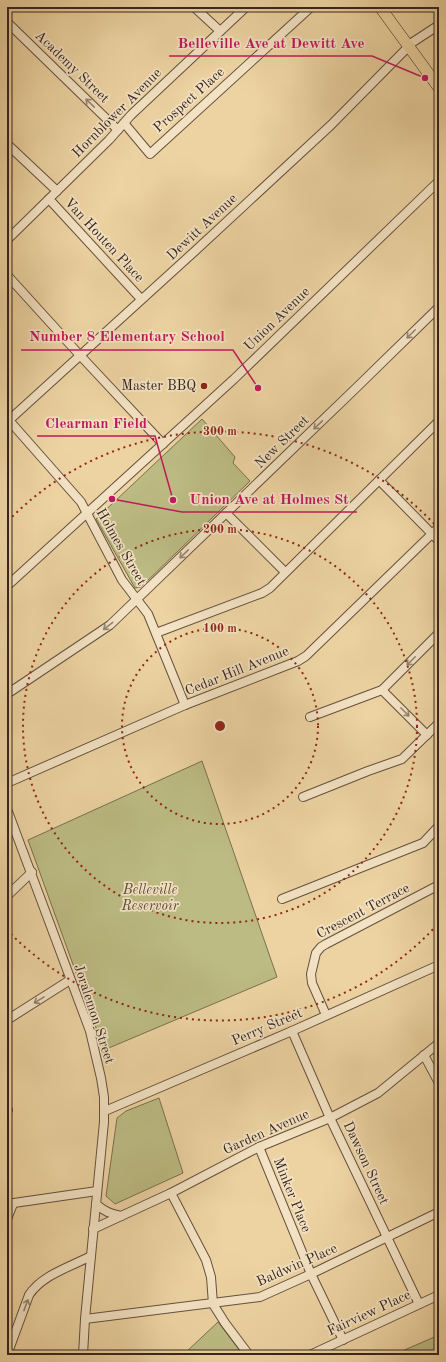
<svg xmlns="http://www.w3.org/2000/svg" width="446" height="1362" font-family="'Old Standard TT',serif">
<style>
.green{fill:#bcbb83;stroke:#797050}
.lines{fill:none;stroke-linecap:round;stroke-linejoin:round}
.minor-casing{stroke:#64503f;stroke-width:10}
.major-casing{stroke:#36251e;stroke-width:12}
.minor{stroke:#f3e2c3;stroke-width:8}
.major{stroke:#edd3a2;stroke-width:11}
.oneway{stroke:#948470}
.ring{fill:none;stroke:#8f2418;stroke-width:2;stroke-dasharray:2 4}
.poi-dot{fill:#8f2418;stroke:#f3e2c3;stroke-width:1.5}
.labels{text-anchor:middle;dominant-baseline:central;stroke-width:3.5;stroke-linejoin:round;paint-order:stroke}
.street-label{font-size:14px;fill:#36251e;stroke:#f3e2c3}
.poi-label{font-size:14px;fill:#36251e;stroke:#f3e2c3;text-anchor:end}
.park-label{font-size:14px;font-style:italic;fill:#584a37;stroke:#f3e2c3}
.centre{fill:#8f2418;stroke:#f3e2c3;stroke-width:2}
.ring-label{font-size:12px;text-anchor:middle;font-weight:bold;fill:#8f2418;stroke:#f3e2c3;stroke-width:3.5;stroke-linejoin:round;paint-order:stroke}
.leader{fill:none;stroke:#c2185b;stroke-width:1.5}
.callout-dot{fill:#c2185b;stroke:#f3e2c3;stroke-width:1.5}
.callout-label{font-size:15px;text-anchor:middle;font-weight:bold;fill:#c2185b;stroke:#f3e2c3;stroke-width:3.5;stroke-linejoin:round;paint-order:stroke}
</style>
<rect width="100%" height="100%" fill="#edd3a2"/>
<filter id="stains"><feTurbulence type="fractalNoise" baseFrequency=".005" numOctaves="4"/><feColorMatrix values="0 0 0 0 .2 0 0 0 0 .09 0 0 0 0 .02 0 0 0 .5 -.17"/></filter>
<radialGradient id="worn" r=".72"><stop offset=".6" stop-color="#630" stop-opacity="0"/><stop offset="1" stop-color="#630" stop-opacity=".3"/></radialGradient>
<g class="green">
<polygon points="202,419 235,457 233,463 250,481 141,587 135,588 96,519"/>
<polygon points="202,761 277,977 104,1050 28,840"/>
<polygon points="159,1098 183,1173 115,1204 106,1196 117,1118 126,1111"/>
<polygon points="218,1322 243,1355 181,1355 185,1353"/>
<polygon points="439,1335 439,1355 393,1355"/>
</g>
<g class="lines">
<defs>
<g id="minor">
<polyline points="194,7 220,31"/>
<polyline points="7,22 118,130"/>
<polyline points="124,123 150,154 311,7"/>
<polyline points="7,144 57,191"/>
<polyline points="49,199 141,299"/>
<polyline points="7,240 109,140 131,115 246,7"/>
<polyline points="7,275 76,351 163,444"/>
<polyline points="7,418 81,502 122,580 148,614 185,705"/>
<polyline points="7,422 195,251 331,125 413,42 439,25"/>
<polyline points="379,480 439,541"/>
<polyline points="226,513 285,572"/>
<polyline points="7,586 234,379 439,181"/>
<polyline points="156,633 262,593 270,588 439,421"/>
<polyline points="382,690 427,735"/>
<polyline points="7,694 110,625 356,388 439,307"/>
<polyline points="310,717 382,690 439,633"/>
<polyline points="7,783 185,705 298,661 306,656 439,527"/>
<polyline points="303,797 368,771 402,759 439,723"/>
<polyline points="7,809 90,1031 101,1078 104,1097 104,1122 91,1256 85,1319 83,1355"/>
<polyline points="7,896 32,872"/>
<polyline points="282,899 423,843 439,826"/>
<polyline points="326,1015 312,983 311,974 316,953 321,947 326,944 439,885"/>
<polyline points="7,1020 70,980"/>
<polyline points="292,1031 330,1118 419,1304"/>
<polyline points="424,1055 439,1083"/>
<polyline points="7,1110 8,1110"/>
<polyline points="105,1111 292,1031 439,965"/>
<polyline points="259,1147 311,1274 343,1340"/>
<polyline points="171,1193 206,1260 211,1277 213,1304 225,1323 249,1355"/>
<polyline points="7,1204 97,1191"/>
<path d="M96,1204C104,1211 110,1214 121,1216"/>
<polyline points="7,1219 13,1204"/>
<polyline points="93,1229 171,1193 259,1147 330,1118 378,1093 439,1043"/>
<polyline points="85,1319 260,1297 311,1274 439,1212"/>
<path d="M7,1355L29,1295C42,1275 70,1267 91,1256"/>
<polyline points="310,1355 439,1295"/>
</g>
<polyline id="major" points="380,7 439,88"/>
</defs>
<use href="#minor" class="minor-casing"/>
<use href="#major" class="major-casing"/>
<use href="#minor" class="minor"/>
<use href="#major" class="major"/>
</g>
<defs><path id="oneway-shaft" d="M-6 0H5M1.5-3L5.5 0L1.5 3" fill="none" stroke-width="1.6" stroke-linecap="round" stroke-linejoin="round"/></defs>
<g class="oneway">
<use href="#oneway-shaft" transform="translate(90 103) rotate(-136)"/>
<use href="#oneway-shaft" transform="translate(411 334) rotate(135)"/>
<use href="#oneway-shaft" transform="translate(318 425) rotate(136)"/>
<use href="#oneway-shaft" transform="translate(184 554) rotate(136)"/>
<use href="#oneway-shaft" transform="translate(108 626) rotate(142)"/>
<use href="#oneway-shaft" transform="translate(411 661) rotate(135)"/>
<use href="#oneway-shaft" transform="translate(405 712) rotate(45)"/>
<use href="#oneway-shaft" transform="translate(39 1000) rotate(148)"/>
<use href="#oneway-shaft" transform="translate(26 1305) rotate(-70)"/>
</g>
<g class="ring">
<circle cx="220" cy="726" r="98"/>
<circle cx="220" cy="726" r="197"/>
<path d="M437 925A295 295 0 0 1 8 931M8 521A295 295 0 0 1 437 527"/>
</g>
<circle class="poi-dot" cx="204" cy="386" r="4"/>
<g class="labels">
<g class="street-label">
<text transform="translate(72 67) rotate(44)">Academy Street</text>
<text transform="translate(189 100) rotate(-42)">Prospect Place</text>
<text transform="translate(117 113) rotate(-45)">Hornblower Avenue</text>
<text transform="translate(202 227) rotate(-43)">Dewitt Avenue</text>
<text transform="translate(104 240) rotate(47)">Van Houten Place</text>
<text transform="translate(277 319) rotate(-44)">Union Avenue</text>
<text transform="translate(282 442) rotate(-44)">New Street</text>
<text transform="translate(121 547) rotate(60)">Holmes Street</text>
<text transform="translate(237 671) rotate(-22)">Cedar Hill Avenue</text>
<text transform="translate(363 911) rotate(-28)">Crescent Terrace</text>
<text transform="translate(94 1014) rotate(72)">Joralemon Street</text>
<text transform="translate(267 1027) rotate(-23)">Perry Street</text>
<text transform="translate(266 1132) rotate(-24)">Garden Avenue</text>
<text transform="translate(366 1163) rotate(65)">Dawson Street</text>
<text transform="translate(292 1195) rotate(68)">Minker Place</text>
<text transform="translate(297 1265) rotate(-24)">Baldwin Place</text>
<text transform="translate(369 1313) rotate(-25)">Fairview Place</text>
</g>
<g class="poi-label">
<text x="196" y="386">Master BBQ</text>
</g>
<g class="park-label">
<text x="150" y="890">Belleville<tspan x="150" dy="16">Reservoir</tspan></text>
</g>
</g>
<circle cx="220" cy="726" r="6" class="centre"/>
<g class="ring-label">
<text x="220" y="435">300 m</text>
<text x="220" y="533">200 m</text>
<text x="220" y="632">100 m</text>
</g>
<path class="leader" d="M425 78L372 56H169M258 388L233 350H21M173 500L155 436H37M112 499L182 512H357"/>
<g class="callout-dot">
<circle cx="425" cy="78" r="4"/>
<circle cx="258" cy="388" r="4"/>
<circle cx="173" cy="500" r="4"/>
<circle cx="112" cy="499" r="4"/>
</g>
<g class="callout-label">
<text x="271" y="48">Belleville Ave at Dewitt Ave</text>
<text x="127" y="341">Number 8 Elementary School</text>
<text x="96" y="428">Clearman Field</text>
<text x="269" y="504">Union Ave at Holmes St</text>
</g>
<rect width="446" height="1362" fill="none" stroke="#edd3a2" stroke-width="24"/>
<rect x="8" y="8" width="430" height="1346" fill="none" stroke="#36251e" stroke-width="2"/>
<rect x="12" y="12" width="422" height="1338" fill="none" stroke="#36251e"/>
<rect width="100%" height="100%" filter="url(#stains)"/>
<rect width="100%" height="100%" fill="url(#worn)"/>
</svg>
